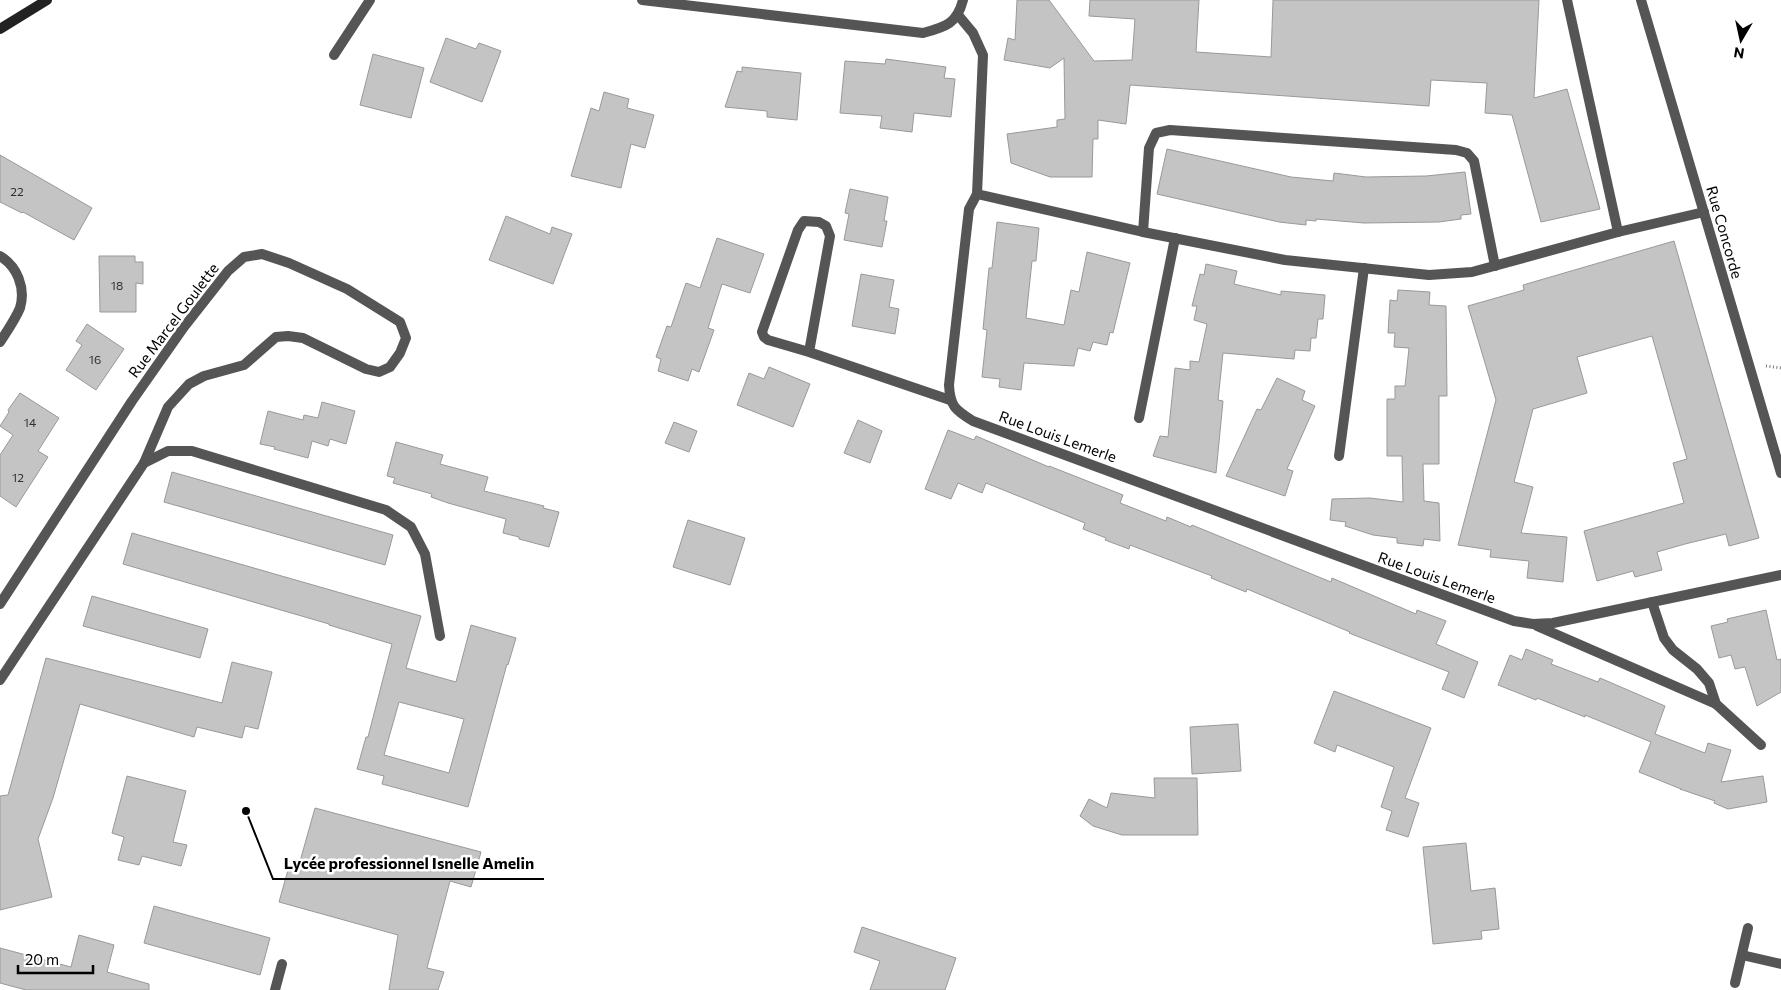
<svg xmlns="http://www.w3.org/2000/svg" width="1781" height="990" font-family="Commissioner,sans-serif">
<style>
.building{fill:#c4c4c4;stroke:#999;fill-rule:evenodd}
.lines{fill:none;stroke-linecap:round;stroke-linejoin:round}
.path{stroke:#777;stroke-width:3;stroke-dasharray:1 2.5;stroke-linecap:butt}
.service{stroke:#555;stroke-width:10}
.minor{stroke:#555;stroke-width:10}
.secondary{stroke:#222;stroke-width:10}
.labels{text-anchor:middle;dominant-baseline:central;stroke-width:5;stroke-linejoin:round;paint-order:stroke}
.number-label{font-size:12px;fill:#313131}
.street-label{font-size:15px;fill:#000;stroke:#fff}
.leader{fill:none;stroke:#000;stroke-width:2}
.callout-dot{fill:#000;stroke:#fff;stroke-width:2}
.callout-label{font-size:16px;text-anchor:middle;font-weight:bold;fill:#000;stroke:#fff;stroke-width:5;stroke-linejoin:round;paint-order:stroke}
</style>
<rect width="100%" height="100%" fill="#fff"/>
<g class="building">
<polygon points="1017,0 1049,0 1094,61 1132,60 1135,19 1089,16 1090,0 1199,0 1196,52 1271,57 1273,0 1539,0 1534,98 1567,89 1600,209 1541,222 1512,115 1485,113 1487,83 1431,80 1429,106 1130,85 1126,124 1098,120 1098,139 1093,139 1092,177 1050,177 1011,163 1007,134 1057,127 1057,120 1065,119 1064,58 1050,68 1004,60 1008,38 1015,40"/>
<polygon points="446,38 476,49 479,43 501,51 482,102 430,82"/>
<polygon points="373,54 424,68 411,118 360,105"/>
<polygon points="886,59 946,67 944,78 955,79 951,117 914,113 912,132 880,128 882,116 840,113 845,61 885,64"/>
<polygon points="742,67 801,73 797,120 767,117 767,111 725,107 737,71 742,72"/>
<polygon points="604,92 629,99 627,108 654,115 645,148 631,144 621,188 571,176 591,108 599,111"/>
<polygon points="1167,149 1291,177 1333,181 1334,173 1366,177 1426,176 1465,172 1471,214 1461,215 1461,219 1439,222 1364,223 1316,219 1316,221 1306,220 1306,225 1279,222 1157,194"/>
<polygon points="0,155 92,208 74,240 23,212 22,213 0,202"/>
<polygon points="850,189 888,197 884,221 887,221 882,247 844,240 849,214 845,213"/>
<polygon points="506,216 550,234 552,227 572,234 553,284 489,260"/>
<polygon points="997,222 1039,228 1036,261 1032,261 1026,318 1064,325 1071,290 1079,292 1087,252 1130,263 1113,333 1110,332 1107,345 1093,342 1090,351 1078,348 1074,366 1024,363 1021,390 999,387 1000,379 982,377 987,330 983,329 989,268 992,268"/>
<polygon points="717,238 764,254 750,293 722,284 708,328 714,330 699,372 692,369 688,381 658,371 661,359 656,357 667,326 671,327 686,283 700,288"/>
<polygon points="1674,241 1759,538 1729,546 1726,534 1685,544 1657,552 1662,570 1635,577 1633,571 1597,581 1584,531 1684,503 1673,463 1687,459 1652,336 1577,357 1587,393 1533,409 1514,482 1533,487 1521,533 1567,537 1563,582 1527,578 1529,561 1490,557 1491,550 1458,545 1496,400 1468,306 1524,290 1523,285"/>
<polygon points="99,256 135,256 135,262 143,262 143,284 136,283 136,312 100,312"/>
<polygon points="1206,264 1237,271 1234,284 1281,295 1281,291 1325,295 1323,319 1318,319 1316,338 1311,338 1310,351 1295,350 1294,359 1223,353 1218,400 1223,401 1216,473 1153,456 1160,436 1168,437 1175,368 1190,370 1190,361 1199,362 1207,324 1194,320 1197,306 1192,306 1200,274 1204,275"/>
<polygon points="861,274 894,280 889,307 899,309 895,334 852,326"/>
<polygon points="1398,290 1430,292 1429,305 1446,306 1447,396 1439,396 1439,464 1423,464 1424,501 1439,503 1440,541 1424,539 1423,546 1397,543 1397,538 1373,535 1345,526 1346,522 1330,520 1332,499 1370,498 1403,502 1402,456 1387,456 1387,399 1395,399 1395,386 1405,386 1409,348 1394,347 1395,333 1388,333 1390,300 1397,301"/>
<polygon points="87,324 124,349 96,390 66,370 82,345 76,341"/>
<polygon points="769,367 810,384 793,427 737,405 749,373 764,379"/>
<polygon points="1277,378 1305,391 1302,400 1315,406 1287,469 1293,471 1285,496 1226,476 1257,409 1261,410"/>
<polygon points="20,393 59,418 38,451 48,457 16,507 0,496 0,455 13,435 0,426 9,412 8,410"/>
<polygon points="322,402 355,411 346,444 330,439 328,446 312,441 308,458 274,449 275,447 260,444 268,411 303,420 304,415 318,418"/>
<polygon points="858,420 882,431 870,463 844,453"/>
<polygon points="674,422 697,431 689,452 665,443"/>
<polygon points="948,430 974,440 976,436 1049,467 1049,466 1123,495 1120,503 1166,521 1167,517 1191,527 1192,525 1331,582 1332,578 1416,614 1417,610 1446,621 1436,644 1478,662 1464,698 1442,689 1449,672 1349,633 1350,632 1247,589 1246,592 1211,578 1212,576 1130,545 1129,549 1105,540 1106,538 1083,529 1085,523 986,483 982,493 958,483 951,499 925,489"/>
<polygon points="396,442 443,455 440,464 488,477 484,491 544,506 543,508 559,512 549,547 519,539 519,537 503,533 506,519 448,503 431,497 432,494 393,483 395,478 387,476"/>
<polygon points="172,472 393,535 385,565 164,502"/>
<polygon points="688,520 745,538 730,585 673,567"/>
<path d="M132,533L421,616L406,668L456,682L471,625L516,638L508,665L507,664L468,807L382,784L384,776L357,769L366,737H368L392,644L329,625V624L123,564ZM399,702L464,719L449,773L384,755Z"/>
<polygon points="92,596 208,629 200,658 83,626"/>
<polygon points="1766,610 1777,660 1781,659 1781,692 1757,706 1745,667 1735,669 1731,655 1719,658 1711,626 1728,622 1727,619"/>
<polygon points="1526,649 1553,660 1551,664 1598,682 1600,678 1665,706 1655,734 1705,753 1708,743 1731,750 1721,782 1763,776 1767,802 1728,809 1714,803 1715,801 1680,789 1681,789 1639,772 1651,742 1585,715 1585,717 1537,698 1536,700 1498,685 1510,655 1522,660"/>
<polygon points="46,658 222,703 232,662 272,672 258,729 245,726 242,738 197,727 194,737 80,704 53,798 38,839 52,897 0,910 0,796 8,795"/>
<polygon points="1334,691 1431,728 1405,798 1419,803 1408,837 1386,830 1392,811 1381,807 1394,767 1337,745 1335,752 1314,743"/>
<polygon points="1238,724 1241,771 1192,774 1190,727"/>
<polygon points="127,776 186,791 173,842 187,845 181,866 142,856 139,865 118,860 124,837 112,833"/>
<polygon points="1154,778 1197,778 1198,835 1122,835 1093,826 1080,816 1089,799 1107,808 1111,793 1155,798"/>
<polygon points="315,808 481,852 471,887 450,881 427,968 444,972 438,990 389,990 398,935 279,902 288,870 297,872"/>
<polygon points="1466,843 1471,891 1495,888 1499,929 1481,931 1482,939 1433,944 1423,847"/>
<polygon points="154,906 270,938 260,975 144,943"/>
<polygon points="862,927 956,958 945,990 870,990 880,961 854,952"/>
<polygon points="79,935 114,945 107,972 149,984 149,990 26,990 0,983 0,948 71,967"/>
</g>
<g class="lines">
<polyline class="path" points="1766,366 1781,368"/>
<g class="service">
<polyline points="0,680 144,463 168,451 192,451 386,510 411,527 425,554 440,636"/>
<polyline points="275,990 282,964"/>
</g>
<g class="minor">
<path d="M642,0L923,33C945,27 957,24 963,0"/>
<polyline points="1567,0 1618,232"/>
<polyline points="1641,0 1781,473"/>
<path d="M958,15L973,33L983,55L977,194L969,209L949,385C950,406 955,410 973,421L1514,621L1533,624L1553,623L1781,575"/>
<polyline points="334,55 370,0"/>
<polyline points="977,194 1143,232 1285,260 1429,275 1472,272 1618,232 1704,212"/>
<polyline points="1143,232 1149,148 1156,133 1170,130 1456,150 1467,153 1474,161 1495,266"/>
<path d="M0,256C17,266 26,288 20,308C15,320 7,331 0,342"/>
<polyline points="809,352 830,236 826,226 819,222 804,221 798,230 762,332 764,337 768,340 809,352 950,400"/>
<polyline points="1139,418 1175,238"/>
<polyline points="1339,456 1364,268"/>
<polyline points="1652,602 1664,638 1673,650 1697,669 1709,683 1716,704 1761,745"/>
<polyline points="0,604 132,401 184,327 228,271 244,257 262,254 289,263 347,289 400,322 406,338 400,353 390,367 379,372 366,369 303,338 288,336 276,337 244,365 204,376 189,384 168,407 144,463"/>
<polyline points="1537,626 1716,704"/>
<polyline points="1742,955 1781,964"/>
<polyline points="1735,983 1748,928"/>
</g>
<polyline class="secondary" points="0,29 47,0"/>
</g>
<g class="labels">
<g class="number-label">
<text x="17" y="191">22</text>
<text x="117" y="285">18</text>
<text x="95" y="359">16</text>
<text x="30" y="422">14</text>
<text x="18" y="477">12</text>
</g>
<g class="street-label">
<text transform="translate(1725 232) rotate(74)">Rue Concorde</text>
<text transform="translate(173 320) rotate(-53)">Rue Marcel Goulette</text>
<text transform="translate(1058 436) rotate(20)">Rue Louis Lemerle</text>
<text transform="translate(1437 577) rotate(20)">Rue Louis Lemerle</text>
</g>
</g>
<path class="leader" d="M246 811L273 879H544"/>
<circle class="callout-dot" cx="246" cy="811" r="5"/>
<g class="callout-label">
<text x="409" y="869">Lycée professionnel Isnelle Amelin</text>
</g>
<g transform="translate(1741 40) rotate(189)" stroke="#ffffff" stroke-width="4" paint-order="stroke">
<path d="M0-4L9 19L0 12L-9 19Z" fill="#000000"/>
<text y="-8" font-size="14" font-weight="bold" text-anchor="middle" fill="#000000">N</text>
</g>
<path d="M18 965v8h75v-8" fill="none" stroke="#000000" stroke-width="2.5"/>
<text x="25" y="965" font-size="15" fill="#000000" stroke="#ffffff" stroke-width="4" paint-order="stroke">20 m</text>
</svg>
